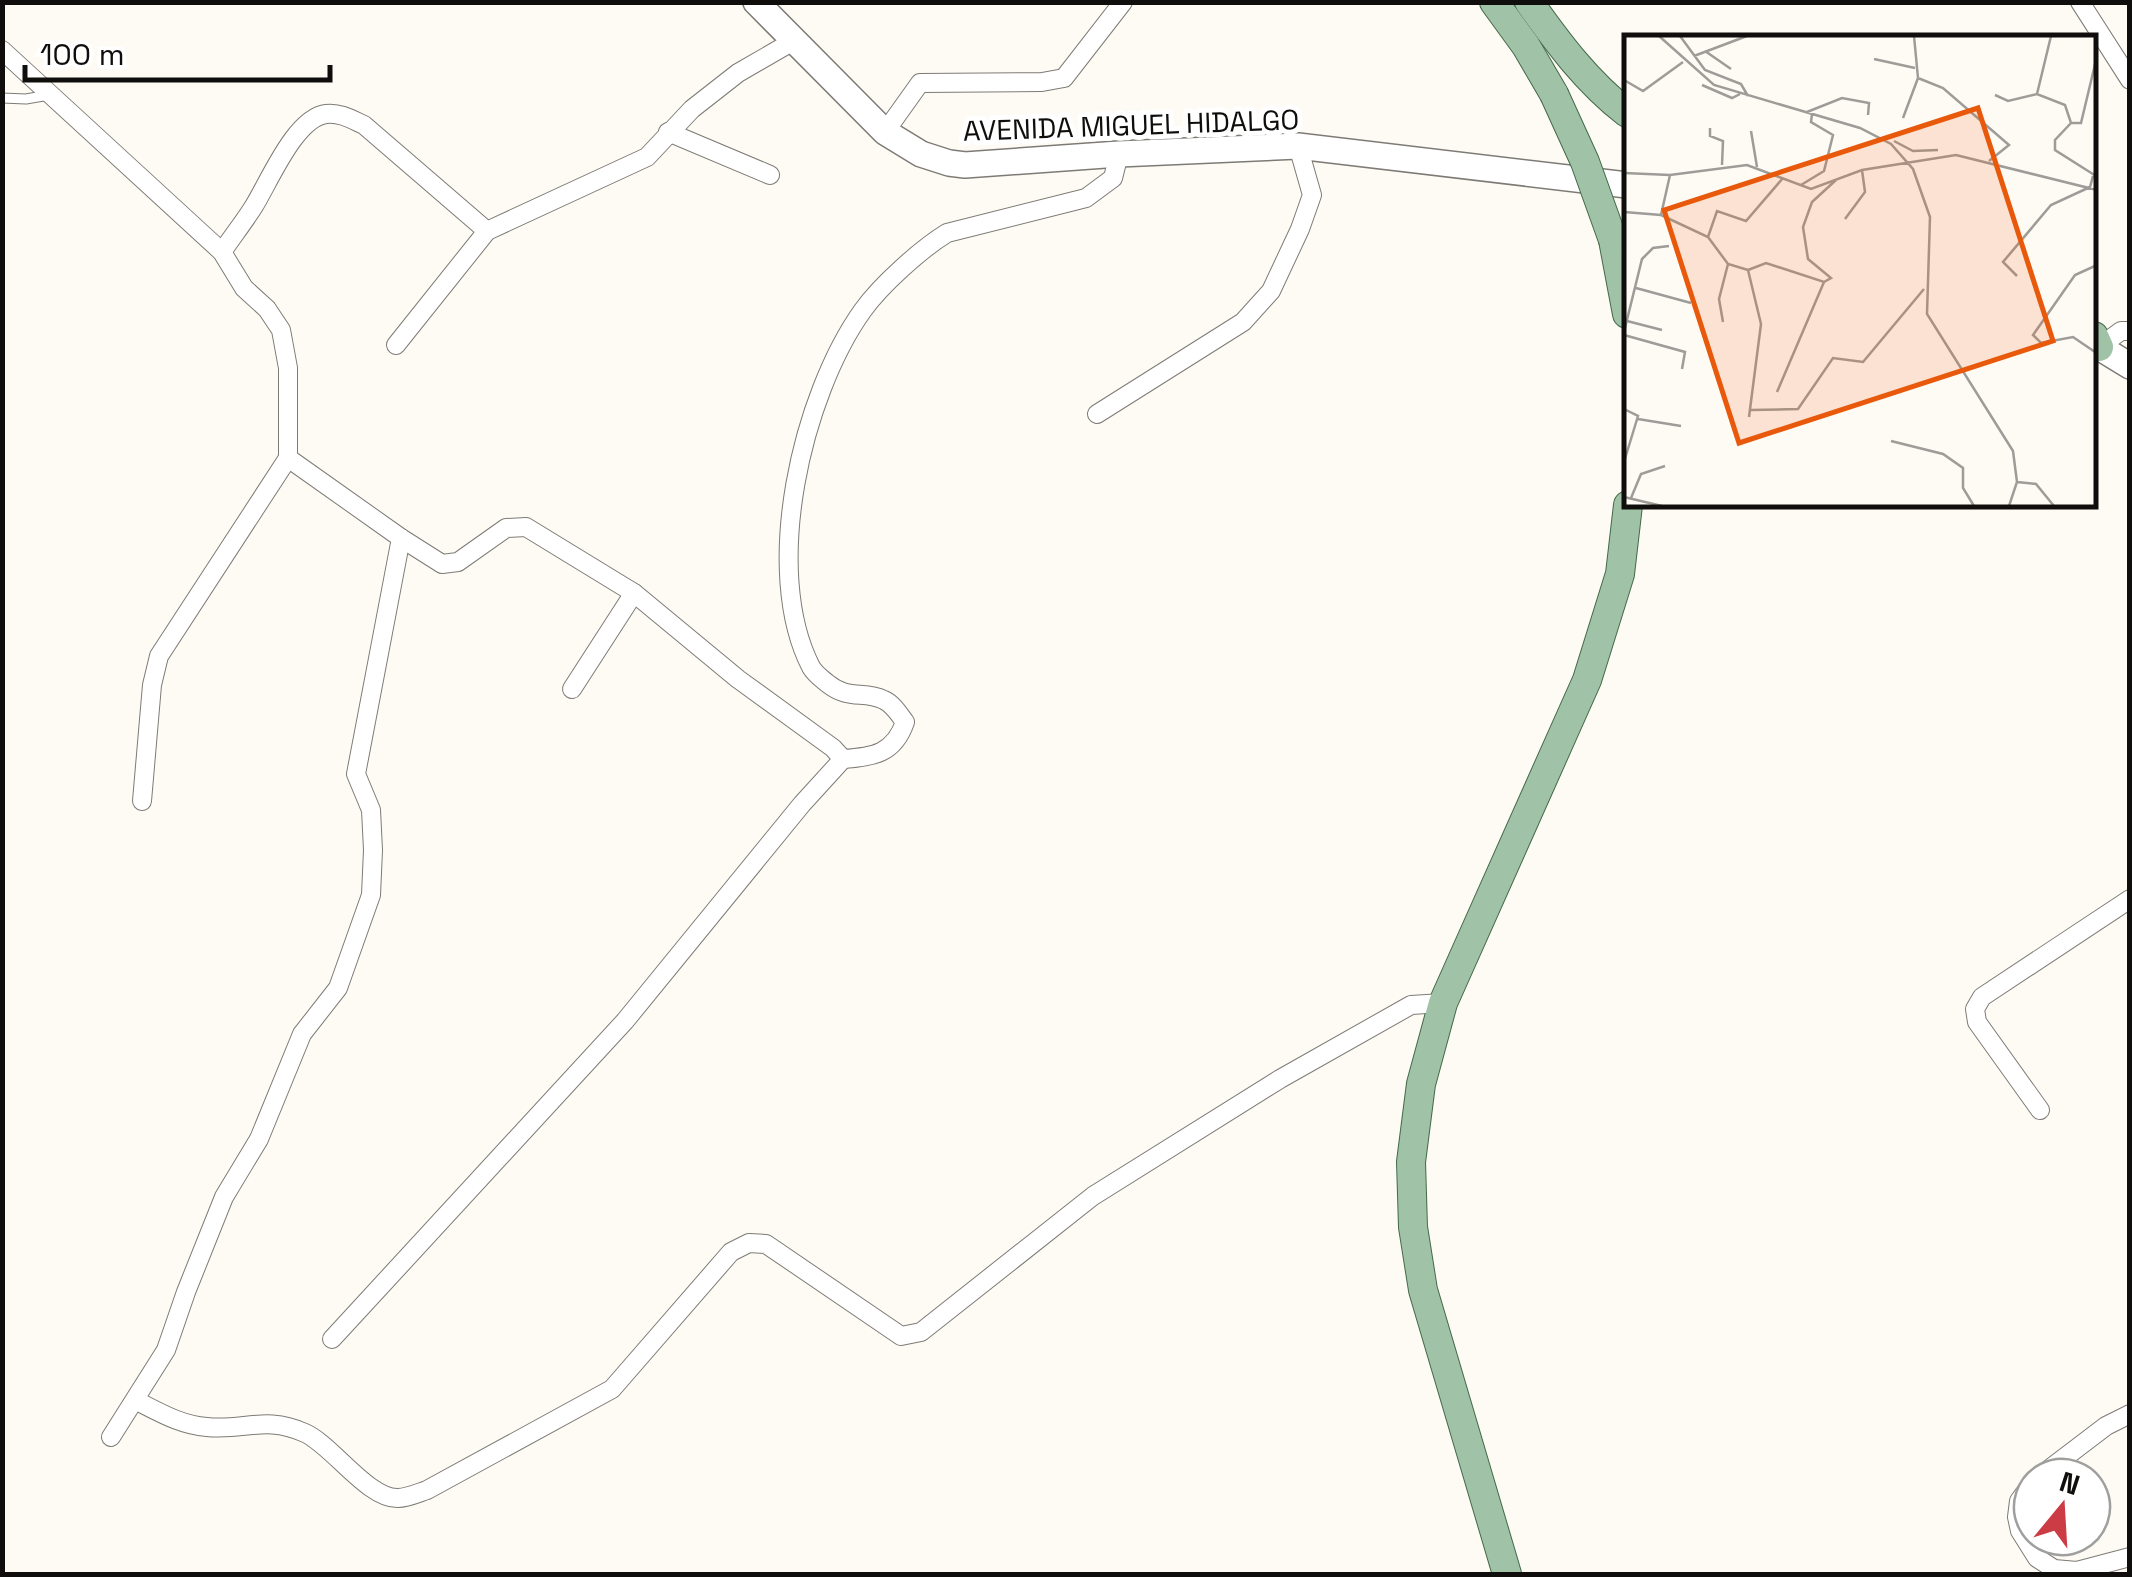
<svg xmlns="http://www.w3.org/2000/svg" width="2132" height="1577" font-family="'Space Grotesk',sans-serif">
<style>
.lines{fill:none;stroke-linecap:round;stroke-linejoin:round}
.service-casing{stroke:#7e7b76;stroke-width:11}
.minor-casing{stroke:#7e7b76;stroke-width:20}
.secondary-casing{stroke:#7e7b76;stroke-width:28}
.primary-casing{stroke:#446949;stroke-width:30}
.service{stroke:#fff;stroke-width:9}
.minor{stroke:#fff;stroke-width:18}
.secondary{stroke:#fff;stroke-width:25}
.primary{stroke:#a0c2a6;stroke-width:28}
.primary-bridge-casing{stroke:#446949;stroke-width:30;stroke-linecap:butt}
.primary-bridge{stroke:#a0c2a6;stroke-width:28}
.labels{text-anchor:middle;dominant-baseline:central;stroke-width:10;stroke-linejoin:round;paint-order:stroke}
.street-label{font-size:28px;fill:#0f0e0c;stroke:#fff}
.inset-road{fill:none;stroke:#9e9c98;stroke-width:2.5}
.view{fill:#e8590c;fill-opacity:0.15;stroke:#e8590c;stroke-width:5}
.inset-edge{fill:none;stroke:#0f0e0c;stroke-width:5}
</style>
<rect width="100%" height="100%" fill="#fefbf5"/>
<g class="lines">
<defs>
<polyline id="service" points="2,98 26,99 49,95"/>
<g id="minor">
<polyline points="2080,2 2130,80"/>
<path d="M2,50L222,252L244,288L267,309L281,330L288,368V458L401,538L442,564L458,562L506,528L526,527L634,593L738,679L833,748L843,759C873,757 894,754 905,722C899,714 893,704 884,700C863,690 849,701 827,683C821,678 815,674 811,667C761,570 802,395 863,310C881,285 921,249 947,233L1086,198L1113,178L1119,154"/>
<polyline points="668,132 770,175"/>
<polyline points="885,132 920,83 1042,82 1064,78 1123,2"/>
<path d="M222,252C232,237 244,222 254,206C269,182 295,118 326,114C340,112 353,120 364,125L487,231L647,157L692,109L738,73L795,40"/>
<polyline points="396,345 487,231"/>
<polyline points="2099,347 2121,331 2130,331"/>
<polyline points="1097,414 1243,322 1271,291 1300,229 1312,195 1298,146"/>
<polyline points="572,689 634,593"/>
<polyline points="142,801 152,685 159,656 288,458"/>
<polyline points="2040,1110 1977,1022 1975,1009 1982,997 2130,899"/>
<polyline points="332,1339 625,1021 802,804 843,759"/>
<path d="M135,1400C159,1412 180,1425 207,1427C244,1431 266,1415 305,1433C332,1445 368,1499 398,1498C407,1498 418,1493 427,1490L612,1389L731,1252L749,1243L766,1244L901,1336L921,1332L1093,1196L1280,1079L1411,1005L1443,1003"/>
<polyline points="111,1437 166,1350 186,1292 224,1197 259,1139 302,1034 338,988 371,895 373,850 371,810 356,774 401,538"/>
<polyline points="2039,1477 2106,1426 2130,1414"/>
<polyline points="2032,1483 2019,1501 2017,1517 2020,1531 2037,1558 2054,1569 2077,1571 2130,1557"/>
</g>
<g id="secondary">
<polyline points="756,2 885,132 921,154 949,163 965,165 1119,154 1298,146 1627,185"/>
<polyline points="2094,344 2130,366"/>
</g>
<g id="primary">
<polyline points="1494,2 1526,46 1554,94"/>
<path d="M1529,2C1558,43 1587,82 1627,113"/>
<polyline points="1613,240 1627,314"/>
<polyline points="2094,336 2099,347"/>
<polyline points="1507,1574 1423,1290 1413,1227 1411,1162 1421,1084 1443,1003 1587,680 1620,574 1628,505"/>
</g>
</defs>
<use href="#service" class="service-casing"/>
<use href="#minor" class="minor-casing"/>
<use href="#secondary" class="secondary-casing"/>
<use href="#primary" class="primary-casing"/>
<use href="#service" class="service"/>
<use href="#minor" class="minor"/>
<use href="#secondary" class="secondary"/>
<use href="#primary" class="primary"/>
<defs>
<polyline id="primary-bridge" points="1554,94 1585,162 1613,240"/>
</defs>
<use href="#primary-bridge" class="primary-bridge-casing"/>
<use href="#primary-bridge" class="primary-bridge"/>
</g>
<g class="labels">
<g class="street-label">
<text transform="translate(1131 125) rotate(-2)">AVENIDA MIGUEL HIDALGO</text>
</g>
</g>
<g transform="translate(1624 35)">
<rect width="472" height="472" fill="#fefbf5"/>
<path class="inset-road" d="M35,1L90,50L236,93L267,109L289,134L306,182L303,279L389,416L393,447L385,471M56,1L81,35L117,49L124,61M81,16L107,34M70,21L123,1M250,24L291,33M294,43L319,53L385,110L365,126M0,45L19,56L59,27M78,50L108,63L116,59M413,59L427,1M371,60L384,66L413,59L441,70L447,88H457L473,21M183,77L218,63L245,68L244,80M279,83L294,43L290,1M447,88L431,105V115L472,141M86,93V101L99,106L98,130M127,96L133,132M270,106L289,116L314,115M0,138L46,140L123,130L187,154L238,135L332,120L473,155M177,150L200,136L209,100L187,87L188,79M0,177L37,180L84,202L104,229L124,235M37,180L46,140M221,184L241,157L238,135M84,202L93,176L122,186L159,143M124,235L142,228L200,247L207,243L184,224L179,192L188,167L212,145M124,235L137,289L125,382M393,241L379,227L427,170L466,152L469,141M12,253L67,268M3,286L38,295M99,287L95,264L104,229M0,297L18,224L29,213L45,211M0,300L61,317L58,334M471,317L449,302L417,308L409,300L451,240L473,230M153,357L200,247M0,374L14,381L0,427M127,375L174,374L209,323L239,327L300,254M14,384L57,391M267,406L319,419L339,433V453L350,471M393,447L412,449L430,471M0,462L38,471M7,463L17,439L41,431"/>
<path class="view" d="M354,73L429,306L115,408L40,175Z"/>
<rect width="472" height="472" class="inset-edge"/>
</g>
<rect width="2132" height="1577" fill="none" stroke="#0f0e0c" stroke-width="10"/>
<g transform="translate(2062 1507) rotate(18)"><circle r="48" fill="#ffffff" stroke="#9f9f9e" stroke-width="2.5"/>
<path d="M0-8L18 38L0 25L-18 38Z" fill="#cc3c45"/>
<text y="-15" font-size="28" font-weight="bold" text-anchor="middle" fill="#0f0e0c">N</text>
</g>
<path d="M25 65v15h305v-15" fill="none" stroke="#0f0e0c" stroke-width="5"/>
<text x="40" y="65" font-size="30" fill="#0f0e0c" stroke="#ffffff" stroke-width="8" paint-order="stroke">100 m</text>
</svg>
